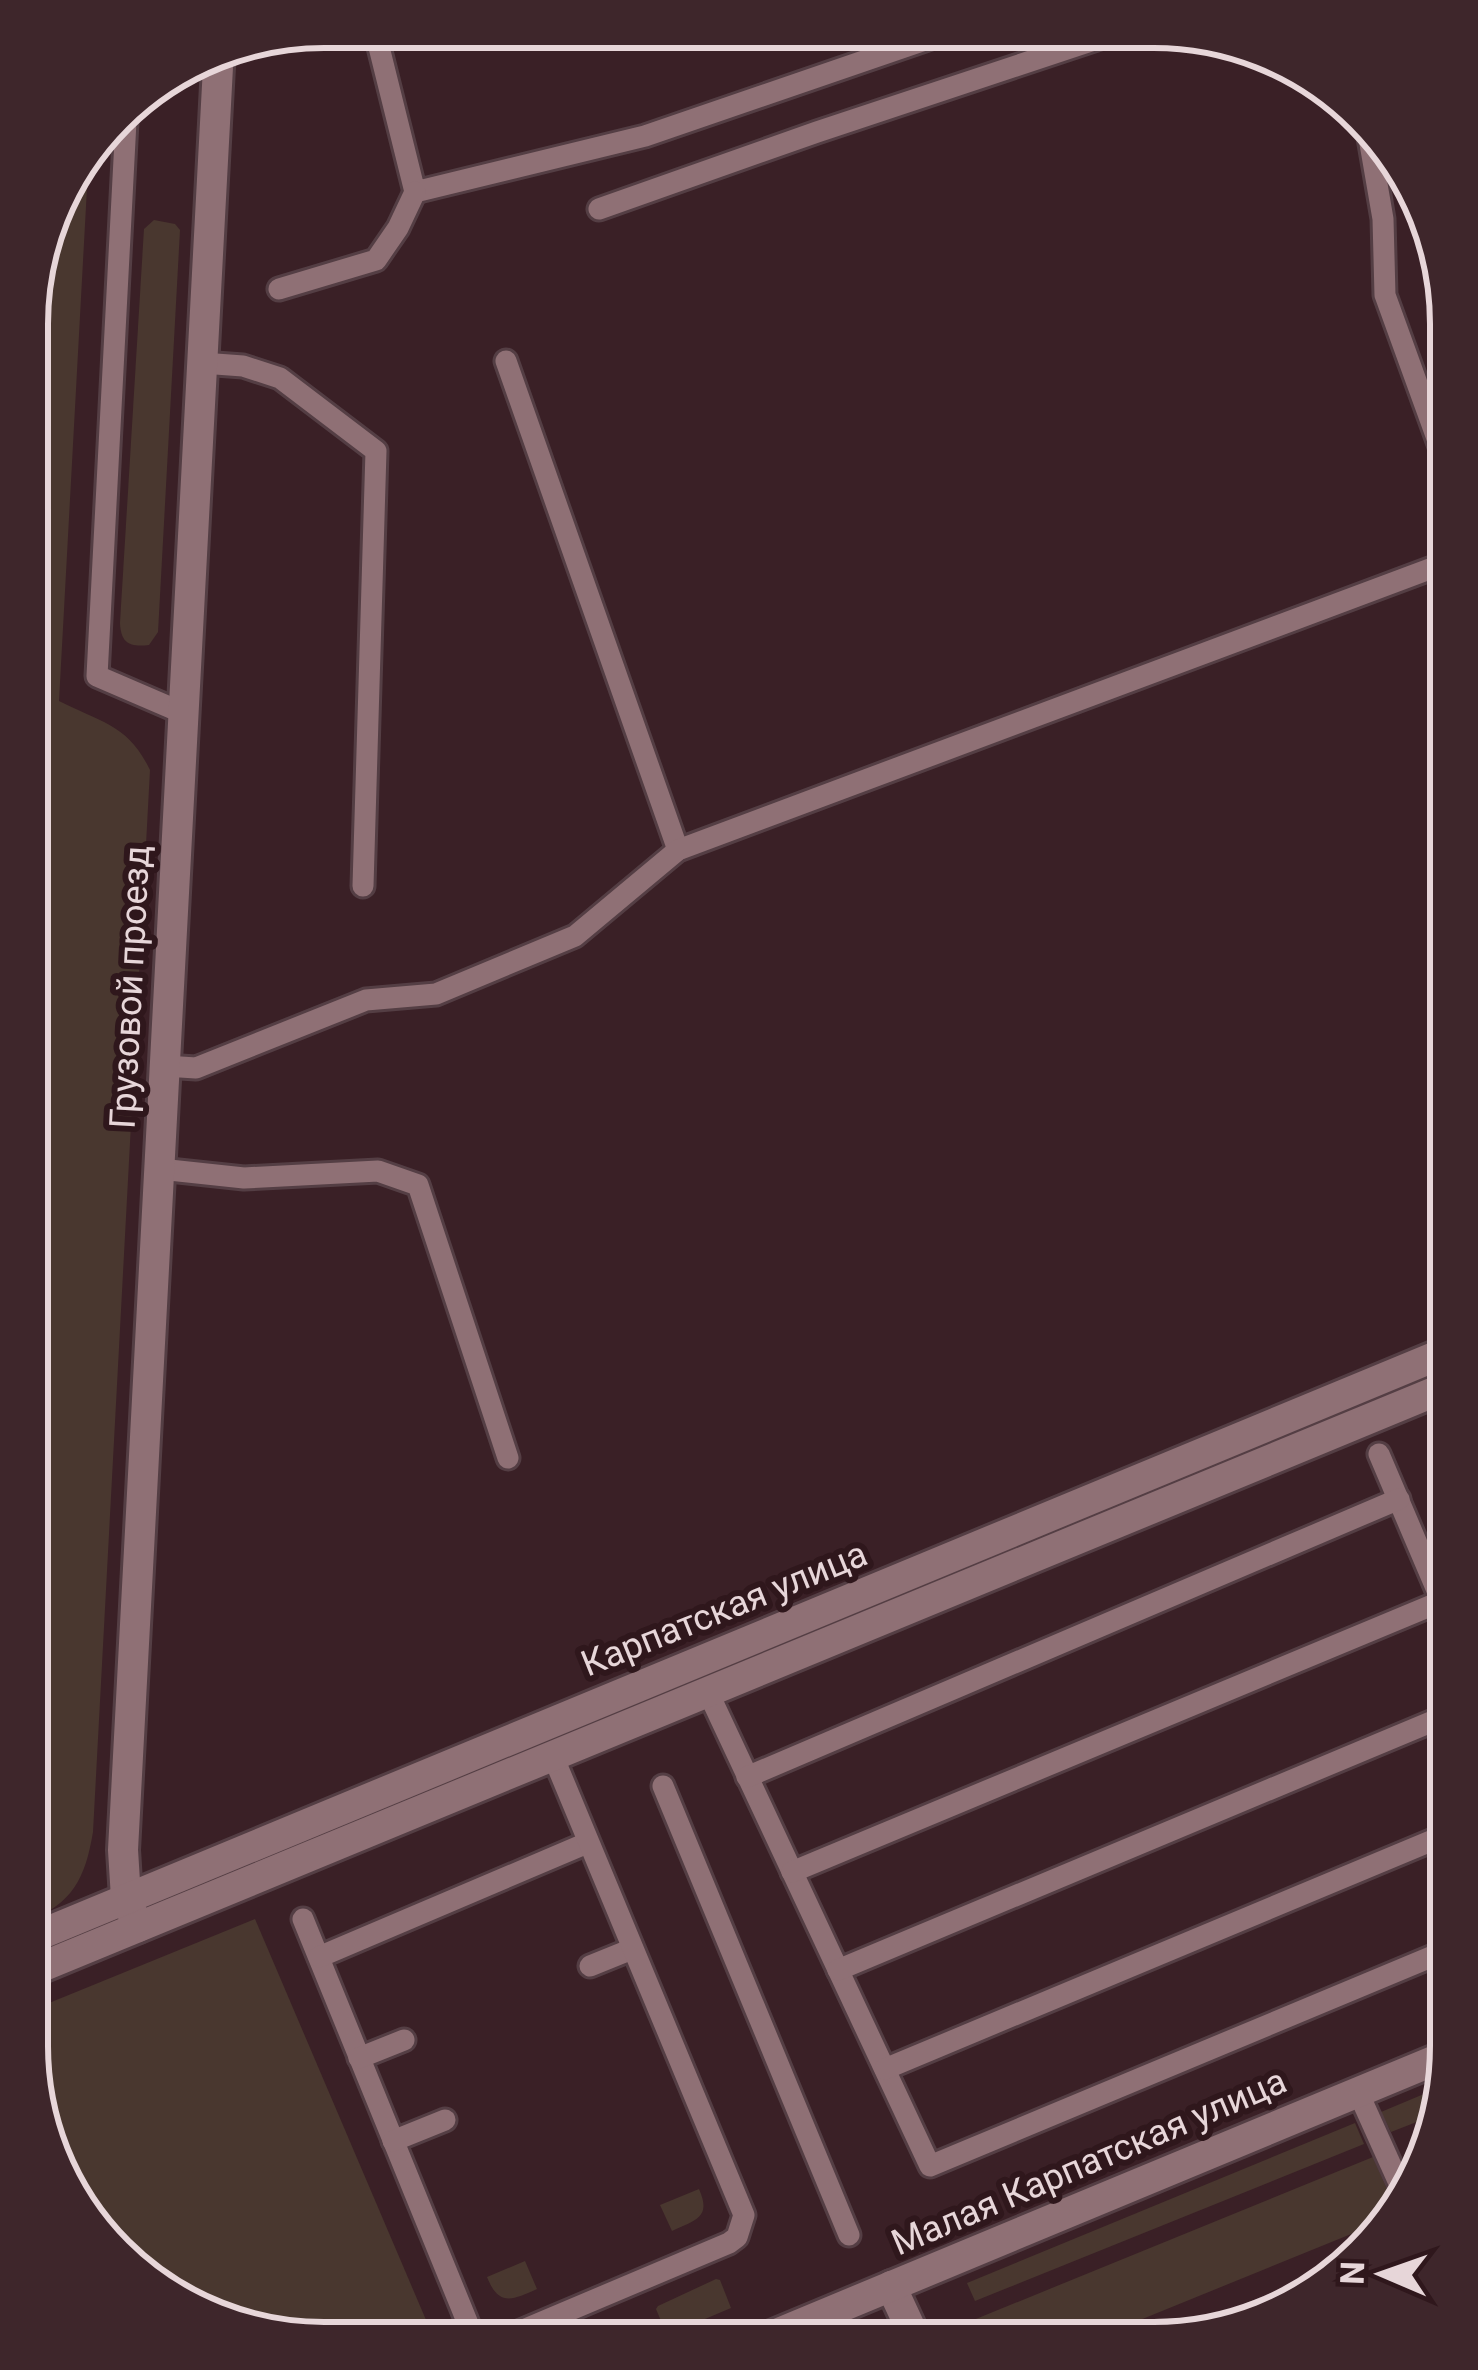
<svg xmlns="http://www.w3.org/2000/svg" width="1478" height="2370" font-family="Roboto,sans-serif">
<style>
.green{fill:#49372f}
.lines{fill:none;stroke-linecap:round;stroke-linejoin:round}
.service-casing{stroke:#543e44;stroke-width:27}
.minor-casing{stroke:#543e44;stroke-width:36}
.service{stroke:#8f7075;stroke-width:21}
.minor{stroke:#8f7075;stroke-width:30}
.labels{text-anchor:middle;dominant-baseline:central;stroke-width:12;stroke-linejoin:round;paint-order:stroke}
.street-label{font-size:36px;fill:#e7d6d9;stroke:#2f171c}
.rim{fill:none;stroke:#e7d6d9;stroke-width:6}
</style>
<rect width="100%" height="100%" fill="#3a2026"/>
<g class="green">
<path d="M89,151L59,701C100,722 128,724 150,770L93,1832C85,1879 73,1903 27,1922L29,286L58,192Z"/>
<path d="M154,220L175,224L180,230L158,632L149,645C130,647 121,644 120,623L144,229Z"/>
<polygon points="255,1919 435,2341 285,2340 143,2281 49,2159 27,2046 27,2012"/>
<polygon points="1443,2086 1432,2116 1391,2132 1381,2112"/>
<polygon points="1355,2123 1364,2144 975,2301 967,2283"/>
<polygon points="1373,2157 1396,2210 1393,2217 1108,2333 1112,2343 955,2342 949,2330"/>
<path d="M699,2189C712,2218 695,2220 672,2231L660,2205Z"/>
<path d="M525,2261L537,2289C512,2300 499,2307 487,2277Z"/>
<polygon points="716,2279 720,2280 731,2308 667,2335 656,2309 658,2306"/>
</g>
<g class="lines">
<defs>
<g id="service">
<polyline points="374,27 415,192 645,136 951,31"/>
<polyline points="127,102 97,676 183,713"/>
<polyline points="1368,132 1383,219 1385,295 1451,477"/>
<polyline points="599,209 817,132 1118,32"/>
<polyline points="279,289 376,260 398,228 415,192"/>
<polyline points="506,361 678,850"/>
<polyline points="202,363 243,366 280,378 376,451 363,886"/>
<polyline points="1446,946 1451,957"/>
<polyline points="165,1066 196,1068 366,1000 436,994 575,936 678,850 1451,561"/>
<polyline points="160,1169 244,1178 378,1171 418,1185 508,1458"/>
<polyline points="1379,1454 1450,1621"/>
<polyline points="708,1692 930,2166 1450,1949"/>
<polyline points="747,1777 1399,1499"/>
<polyline points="663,1786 849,2235"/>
<polyline points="792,1872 1442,1601"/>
<polyline points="303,1919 475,2341"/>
<polyline points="319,1957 587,1843"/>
<polyline points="590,1966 632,1949"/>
<polyline points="838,1970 1450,1714"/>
<polyline points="359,2058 404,2040"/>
<polyline points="885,2069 1450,1833"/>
<polyline points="1358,2092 1403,2192"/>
<polyline points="393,2141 445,2120"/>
<polyline points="1214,2331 1299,2296"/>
<polyline points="497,2341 729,2243 737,2237 744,2215 553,1756"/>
</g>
<g id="minor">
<polyline points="138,1927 126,1898 123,1850 219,48"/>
<polyline points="27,1940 1451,1350"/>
<polyline points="27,1973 1451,1385"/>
<polyline points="891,2286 917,2342"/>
<polyline points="757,2342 1450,2054"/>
</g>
</defs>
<use href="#service" class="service-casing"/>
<use href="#minor" class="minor-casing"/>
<use href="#service" class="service"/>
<use href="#minor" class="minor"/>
</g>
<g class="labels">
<g class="street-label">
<text transform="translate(130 987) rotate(-87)">Грузовой проезд</text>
<text transform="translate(724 1609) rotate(-22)">Карпатская улица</text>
<text transform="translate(1089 2162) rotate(-23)">Малая Карпатская улица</text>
</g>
</g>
<path d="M0 0H1478V2370H0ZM324 48H1154A276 276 0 0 1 1430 324V2046A276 276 0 0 1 1154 2322H324A276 276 0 0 1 48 2046V324A276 276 0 0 1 324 48Z" fill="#3e262b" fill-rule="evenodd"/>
<path class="rim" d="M324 48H1154A276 276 0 0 1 1430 324V2046A276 276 0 0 1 1154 2322H324A276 276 0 0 1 48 2046V324A276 276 0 0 1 324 48Z"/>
<g transform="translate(1382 2274) rotate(272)" stroke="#2f171c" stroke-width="9" paint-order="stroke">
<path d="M0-9L21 45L0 30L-21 45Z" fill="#e7d6d9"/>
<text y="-18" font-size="33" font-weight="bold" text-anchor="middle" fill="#e7d6d9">N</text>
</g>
</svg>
